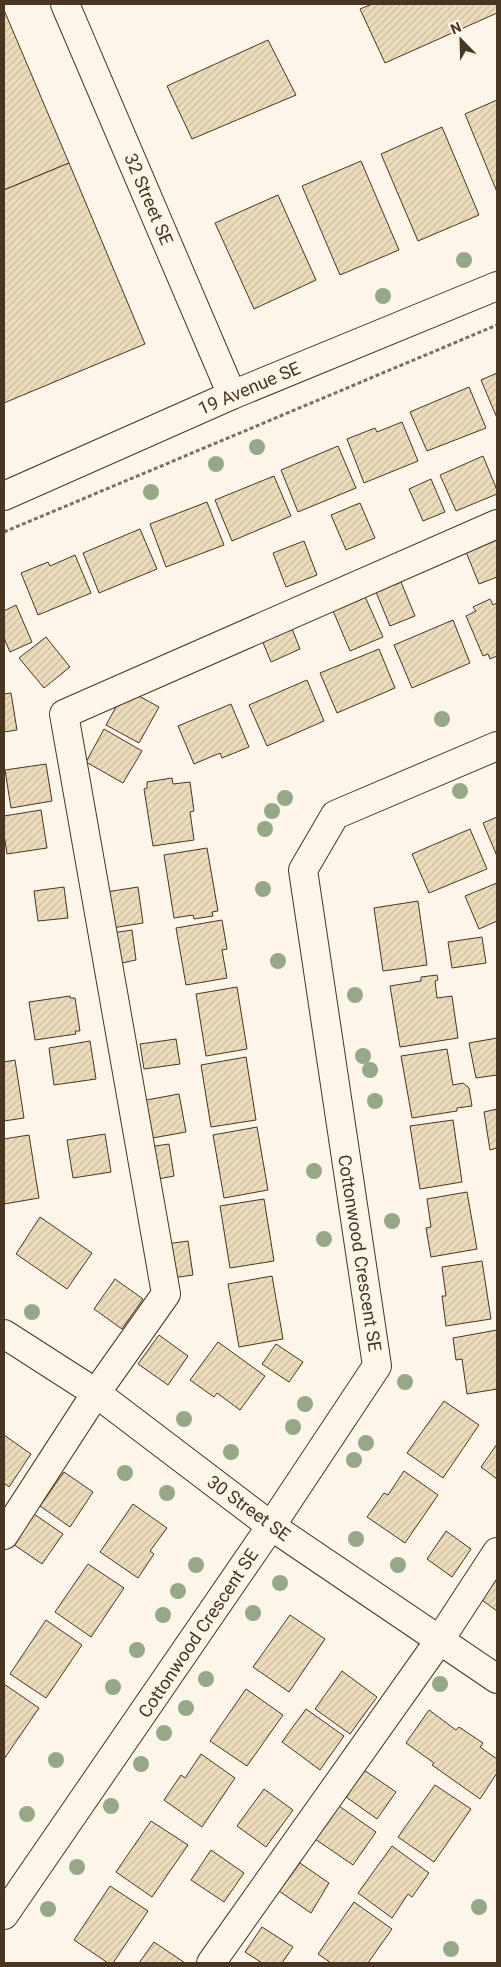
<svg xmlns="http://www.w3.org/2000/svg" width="501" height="1967" font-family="Roboto,sans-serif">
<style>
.building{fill:url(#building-hatch);stroke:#4a3520}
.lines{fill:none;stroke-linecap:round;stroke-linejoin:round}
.minor-casing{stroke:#4a3520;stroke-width:30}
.path{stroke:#7f6f5c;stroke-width:3;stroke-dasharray:4 2.5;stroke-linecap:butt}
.minor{stroke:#fbf6e9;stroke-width:28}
.tree{fill:#96a887}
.labels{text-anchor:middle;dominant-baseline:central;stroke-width:4;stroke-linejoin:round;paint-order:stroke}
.street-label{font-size:18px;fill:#4a3520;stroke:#fbf6e9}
</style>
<defs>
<pattern id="building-hatch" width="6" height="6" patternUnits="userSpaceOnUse" patternTransform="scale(1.25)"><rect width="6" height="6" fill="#ecdcbc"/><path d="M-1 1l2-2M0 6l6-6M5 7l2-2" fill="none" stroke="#ccbda1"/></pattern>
</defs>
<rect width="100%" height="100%" fill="#fbf6e9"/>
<g class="building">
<polygon points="372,4 497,4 497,13 385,63 360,9"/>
<polygon points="4,10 69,163 4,190"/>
<polygon points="268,40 296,95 192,139 167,86"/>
<polygon points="497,100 497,192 465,114"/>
<polygon points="442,127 479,215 418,241 381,154"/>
<polygon points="361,161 399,250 340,275 302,186"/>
<polygon points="69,163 145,344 4,403 4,190"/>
<polygon points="278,195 316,280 254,309 215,223"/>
<polygon points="497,373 497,418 481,380"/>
<polygon points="469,387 486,428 427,451 410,412"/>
<polygon points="402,422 418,461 364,483 347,439 375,428 377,432"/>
<polygon points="338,446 356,488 298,512 281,470"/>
<polygon points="483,456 497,490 497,494 456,511 440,475"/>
<polygon points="274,476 291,516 232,541 215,500"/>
<polygon points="431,479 445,512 423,521 409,489"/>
<polygon points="207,502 224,545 166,567 150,524"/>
<polygon points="360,503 375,538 346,550 331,515"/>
<polygon points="140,529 157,569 99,593 83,553"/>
<polygon points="497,533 497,577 479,584 464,547"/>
<polygon points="304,541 317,575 286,587 273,553"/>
<polygon points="75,555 91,593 38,615 21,573 48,562 50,566"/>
<polygon points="401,582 415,616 390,626 376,592"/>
<polygon points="363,592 383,637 350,651 331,606"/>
<polygon points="490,599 493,605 497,603 497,656 490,659 488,654 483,656 466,616 476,611 473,607"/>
<polygon points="16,605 32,642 10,652 4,638 4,611"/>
<polygon points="453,620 470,663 412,688 394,645"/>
<polygon points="289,621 300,649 271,662 259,633"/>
<polygon points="46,637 70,667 44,688 19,658"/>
<polygon points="379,649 395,688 337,713 320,673"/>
<polygon points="307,680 324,721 267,746 249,705"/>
<polygon points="126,689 159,707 139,743 106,725"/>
<polygon points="11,693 17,730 4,732 4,694"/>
<polygon points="231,704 249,747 222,758 220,753 194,764 178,726"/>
<polygon points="104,729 142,751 123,783 86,762"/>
<polygon points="46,764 52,801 11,808 5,770"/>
<polygon points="172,778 173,784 190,782 194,811 190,812 194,840 153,846 144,789 147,788 147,782"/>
<polygon points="41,810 47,848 7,854 4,834 4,816"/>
<polygon points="497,817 497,856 483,823"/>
<polygon points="470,829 487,869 429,893 412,854"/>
<polygon points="207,848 218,911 212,912 213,916 194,919 193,915 174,918 164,855"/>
<polygon points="497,883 497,921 479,929 465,896"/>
<polygon points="64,887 68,918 38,921 34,891"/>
<polygon points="138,887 143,923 112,928 106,892"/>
<polygon points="418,901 427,965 383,971 374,908"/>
<polygon points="222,920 227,949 222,950 227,978 186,985 176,928"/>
<polygon points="132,930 136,960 117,964 112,933"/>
<polygon points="482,937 486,963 452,968 448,942"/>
<polygon points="437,975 438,980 435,981 437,998 452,996 458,1038 400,1047 390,986 421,981 421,977"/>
<polygon points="237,987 247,1049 206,1056 196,994"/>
<polygon points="70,996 70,998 75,998 80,1031 75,1031 76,1034 35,1040 29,1002"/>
<polygon points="497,1038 497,1075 476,1078 469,1043"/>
<polygon points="176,1039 180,1064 144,1069 140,1044"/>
<polygon points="90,1041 96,1079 54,1085 49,1048"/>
<polygon points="447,1049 453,1085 463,1083 469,1088 472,1106 457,1108 457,1111 412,1118 401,1056"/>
<polygon points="246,1057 256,1120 211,1127 201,1065"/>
<polygon points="15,1060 24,1118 4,1121 4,1062"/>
<polygon points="179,1094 186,1132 147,1139 141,1101"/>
<polygon points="497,1109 497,1148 490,1150 484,1112"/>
<polygon points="453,1120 462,1182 420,1189 410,1126"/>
<polygon points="257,1127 268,1190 224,1198 213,1135"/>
<polygon points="105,1134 111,1172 73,1178 67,1140"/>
<polygon points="29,1135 39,1198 4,1204 4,1139"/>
<polygon points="169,1144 174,1176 153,1180 148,1147"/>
<polygon points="467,1192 477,1249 431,1257 426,1228 431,1227 427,1199"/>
<polygon points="264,1199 274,1261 230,1268 220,1206"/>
<polygon points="40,1217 92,1253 67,1289 16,1254"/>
<polygon points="188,1241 193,1275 172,1278 166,1244"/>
<polygon points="482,1261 491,1319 446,1326 442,1296 446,1296 442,1267"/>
<polygon points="272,1276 283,1339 239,1347 228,1284"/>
<polygon points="115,1279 143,1299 122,1329 94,1309"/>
<polygon points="497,1330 497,1389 467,1394 462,1359 456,1360 453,1338"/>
<polygon points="159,1335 188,1356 168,1385 138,1364"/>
<polygon points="218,1342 265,1376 240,1410 217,1393 214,1397 190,1380"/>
<polygon points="276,1344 303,1362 289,1382 262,1364"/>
<polygon points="444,1401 479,1425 443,1478 407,1453"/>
<polygon points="4,1435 31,1454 9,1487 4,1483"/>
<polygon points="497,1444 497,1479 481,1467"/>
<polygon points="404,1471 438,1495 405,1543 367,1517 384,1493 388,1495"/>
<polygon points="64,1472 93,1492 70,1527 40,1506"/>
<polygon points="133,1504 167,1528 150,1551 154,1554 138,1578 100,1552"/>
<polygon points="34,1514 63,1534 42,1564 13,1544"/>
<polygon points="446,1531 471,1549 452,1577 427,1559"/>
<polygon points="88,1564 124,1588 91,1637 55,1612"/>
<polygon points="497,1572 497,1611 479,1598"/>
<polygon points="290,1615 325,1639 289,1692 253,1667"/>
<polygon points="46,1620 82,1645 46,1698 10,1674"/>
<polygon points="342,1671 377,1697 350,1734 315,1709"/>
<polygon points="4,1684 39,1708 4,1759"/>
<polygon points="246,1689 283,1715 247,1766 210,1741"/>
<polygon points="306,1709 344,1736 320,1770 282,1742"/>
<polygon points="429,1710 456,1730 459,1727 483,1743 480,1747 497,1759 497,1773 480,1799 432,1765 434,1763 406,1743"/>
<polygon points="201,1754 235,1778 202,1827 164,1800 181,1775 185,1778"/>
<polygon points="364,1770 396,1792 377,1819 346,1797"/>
<polygon points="435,1785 471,1809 434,1862 398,1837"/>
<polygon points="264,1789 293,1810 266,1847 237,1826"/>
<polygon points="339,1806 376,1832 353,1865 315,1839"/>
<polygon points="151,1821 188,1845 152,1897 116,1872"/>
<polygon points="392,1846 429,1873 412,1897 408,1894 392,1918 358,1893"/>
<polygon points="211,1850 244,1873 224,1902 191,1880"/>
<polygon points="300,1863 329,1883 311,1913 279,1891"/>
<polygon points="110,1886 148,1911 113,1963 108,1963 74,1940"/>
<polygon points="354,1902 392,1929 368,1963 331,1963 318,1954"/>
<polygon points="262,1927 293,1947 282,1963 262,1963 245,1952"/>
<polygon points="154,1942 185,1963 139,1963"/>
</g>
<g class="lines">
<defs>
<g id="minor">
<polyline points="65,4 232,395"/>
<polyline points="4,496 232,395 497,286"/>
<polyline points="4,1334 96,1393 271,1526 497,1679"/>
<polyline points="4,1535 96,1393 166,1294 64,714 497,524"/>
<polyline points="4,1915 271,1526 377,1366 303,870 335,815 497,746"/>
<polyline points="211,1963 439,1641 497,1552"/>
</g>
</defs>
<use href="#minor" class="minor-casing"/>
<polyline class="path" points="4,532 497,325"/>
<use href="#minor" class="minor"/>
</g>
<g class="tree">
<circle cx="464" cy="260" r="8"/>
<circle cx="383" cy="296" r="8"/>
<circle cx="257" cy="447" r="8"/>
<circle cx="216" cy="464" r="8"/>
<circle cx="151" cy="492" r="8"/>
<circle cx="442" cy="719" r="8"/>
<circle cx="460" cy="791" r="8"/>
<circle cx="285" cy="798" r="8"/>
<circle cx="272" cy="811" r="8"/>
<circle cx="265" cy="829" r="8"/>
<circle cx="263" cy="889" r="8"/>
<circle cx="278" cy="961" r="8"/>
<circle cx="355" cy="995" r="8"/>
<circle cx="363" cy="1056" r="8"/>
<circle cx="370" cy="1070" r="8"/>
<circle cx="375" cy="1101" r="8"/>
<circle cx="314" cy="1171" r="8"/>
<circle cx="392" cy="1221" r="8"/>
<circle cx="324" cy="1239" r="8"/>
<circle cx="32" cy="1312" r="8"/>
<circle cx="405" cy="1382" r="8"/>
<circle cx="305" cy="1404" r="8"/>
<circle cx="184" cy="1419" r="8"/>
<circle cx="293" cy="1427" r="8"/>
<circle cx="366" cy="1443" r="8"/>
<circle cx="231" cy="1452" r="8"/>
<circle cx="354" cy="1460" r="8"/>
<circle cx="125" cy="1473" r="8"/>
<circle cx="167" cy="1493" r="8"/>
<circle cx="356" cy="1539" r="8"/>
<circle cx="196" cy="1565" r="8"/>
<circle cx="398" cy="1565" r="8"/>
<circle cx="280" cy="1583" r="8"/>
<circle cx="178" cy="1591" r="8"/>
<circle cx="253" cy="1613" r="8"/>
<circle cx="163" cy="1615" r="8"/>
<circle cx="137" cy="1650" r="8"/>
<circle cx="206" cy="1679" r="8"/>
<circle cx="440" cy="1684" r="8"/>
<circle cx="113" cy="1687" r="8"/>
<circle cx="186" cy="1708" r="8"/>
<circle cx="164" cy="1733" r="8"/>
<circle cx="56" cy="1760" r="8"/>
<circle cx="141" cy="1764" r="8"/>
<circle cx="111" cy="1806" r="8"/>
<circle cx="27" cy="1814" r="8"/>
<circle cx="77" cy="1867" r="8"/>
<circle cx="479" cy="1907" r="8"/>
<circle cx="48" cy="1909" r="8"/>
<circle cx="451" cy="1949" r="8"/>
</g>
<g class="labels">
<g class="street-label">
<text transform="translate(149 199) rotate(67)">32 Street SE</text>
<text transform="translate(249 388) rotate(-23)">19 Avenue SE</text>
<text transform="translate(360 1253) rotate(81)">Cottonwood Crescent SE</text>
<text transform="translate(249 1508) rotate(36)">30 Street SE</text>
<text transform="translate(198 1633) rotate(-56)">Cottonwood Crescent SE</text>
</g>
</g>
<rect width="501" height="1967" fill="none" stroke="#4a3520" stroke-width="10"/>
<g transform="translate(461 40) rotate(337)" stroke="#fbf6e9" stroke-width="4" paint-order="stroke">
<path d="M0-4L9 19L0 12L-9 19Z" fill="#4a3520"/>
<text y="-8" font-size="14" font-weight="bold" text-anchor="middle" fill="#4a3520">N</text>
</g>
</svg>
